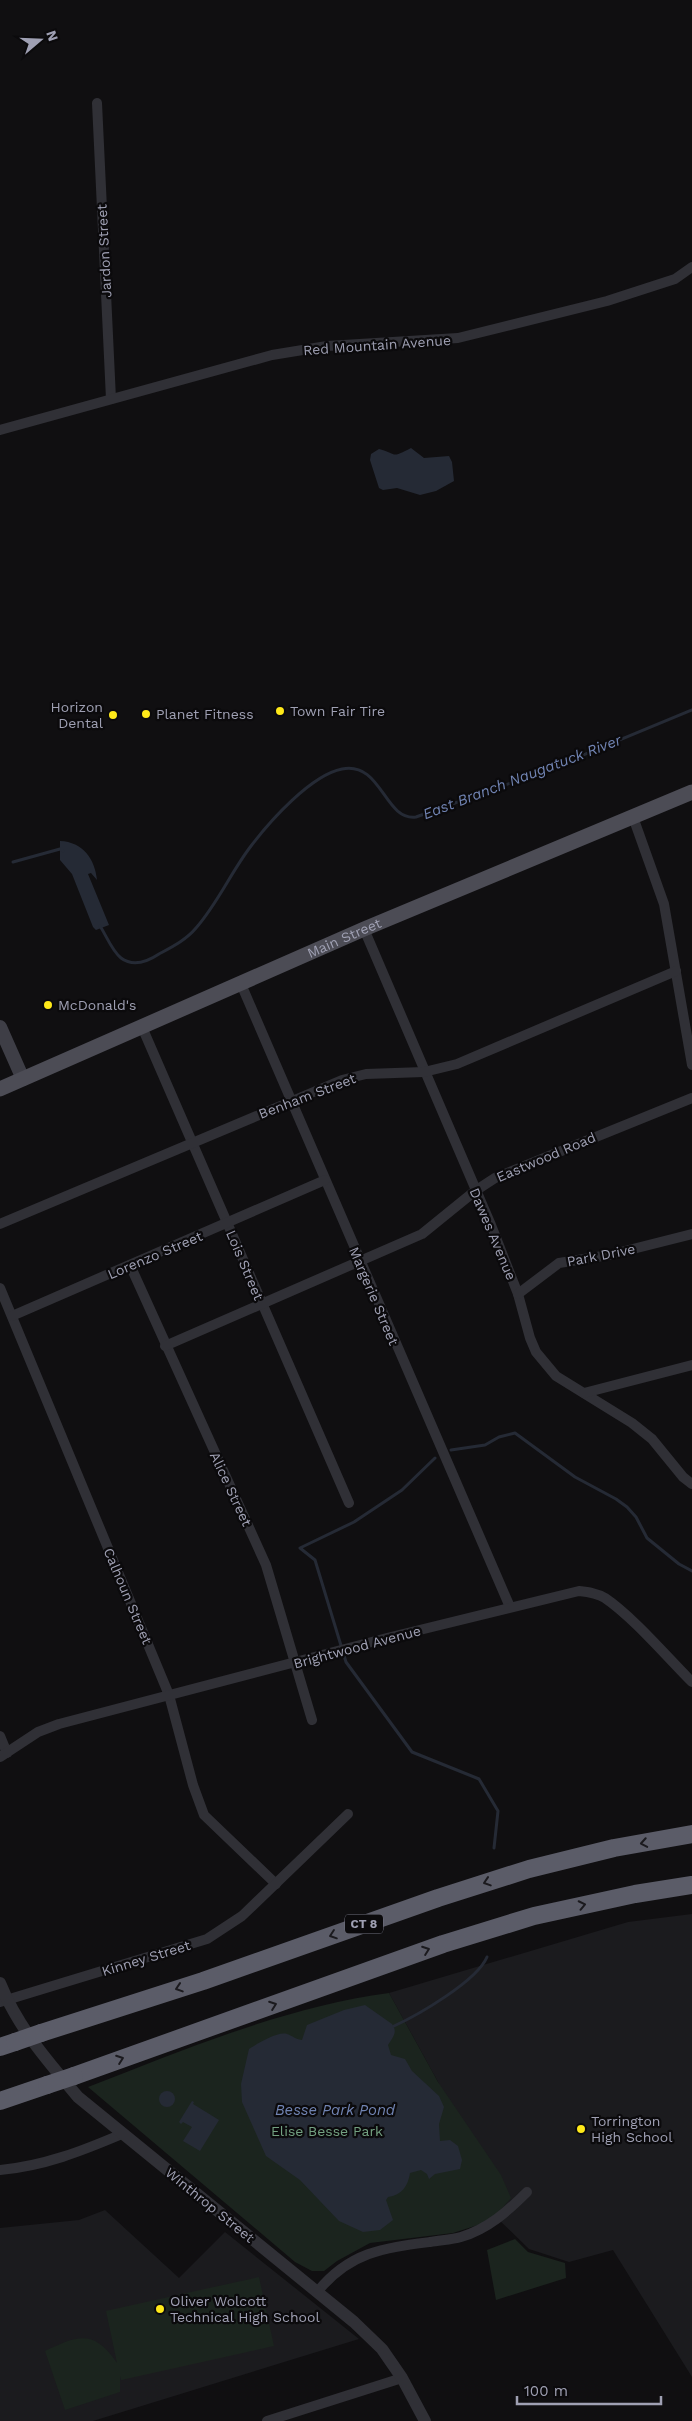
<svg xmlns="http://www.w3.org/2000/svg" width="692" height="2421" font-family="'Work Sans',sans-serif">
<style>
.built{fill:#1b1b1e}
.green{fill:#1b241e}
.water{fill:#252a35}
.lines{fill:none;stroke-linecap:round;stroke-linejoin:round}
.stream{stroke:#252a35;stroke-width:3}
.minor{stroke:#303036;stroke-width:10}
.tertiary{stroke:#303036;stroke-width:12}
.secondary{stroke:#3e3e46;stroke-width:14}
.primary{stroke:#4c4c55;stroke-width:15}
.motorway{stroke:#5b5c68;stroke-width:18}
.motorway-bridge{stroke:#5b5c68;stroke-width:18}
.oneway{stroke:#1b1a1e}
.poi-dot{fill:#ffe919;stroke:#0b0a0c;stroke-width:2}
.labels{text-anchor:middle;dominant-baseline:central;stroke-width:4.5;stroke-linejoin:round;paint-order:stroke}
.shield{fill:#0b0a0c;stroke:#737381;stroke-width:1}
.shield-label{font-size:12px;font-weight:bold;fill:#9fa0b3}
.street-label{font-size:14px;fill:#9fa0b3;stroke:#0b0a0c}
.poi-label{font-size:14px;fill:#9fa0b3;stroke:#0b0a0c;text-anchor:start}
.park-label{font-size:14px;fill:#73a181;stroke:#0b0a0c}
.water-label{font-size:15px;font-style:italic;fill:#7184b3;stroke:#0b0a0c}
</style>
<rect width="100%" height="100%" fill="#100f11"/>
<g class="built">
<polygon points="692,1914 692,2377 613,2250 569,2262 529,2249 495,2216 438,2082 389,1993 628,1922"/>
<polygon points="105,2210 179,2278 225,2232 359,2339 93,2421 0,2421 0,2228 79,2220"/>
</g>
<g class="green">
<path d="M389,1993L438,2082L501,2175L511,2198L495,2216L481,2224L453,2233L370,2243L337,2261L324,2271H312L295,2262L88,2087C186,2049 285,2007 389,1993Z"/>
<polygon points="515,2239 528,2252 565,2263 566,2278 496,2300 487,2250"/>
<path d="M259,2277L274,2346L121,2380L120,2376V2392L65,2410L45,2351C78,2335 94,2329 117,2363L106,2311Z"/>
</g>
<g class="water">
<path d="M411,448L424,458L449,456L452,462L454,481L436,491L420,495L397,488L383,490L379,488L370,460L371,454L379,449C398,454 390,459 411,448Z"/>
<path d="M60,841C83,842 95,859 97,880L91,873L88,874L109,925L96,930L93,927L72,874L60,860Z"/>
<path d="M365,2005L392,2024C398,2032 393,2037 388,2045L391,2055L405,2059L412,2071L439,2096L444,2107L439,2124L440,2141L450,2140L458,2146L462,2160L460,2169L435,2174L429,2179L427,2174L421,2170L410,2173C408,2186 402,2195 388,2197L386,2200L393,2220L380,2230L363,2232L339,2221L300,2180L266,2156L242,2102L241,2084L249,2049C257,2044 278,2031 287,2034C293,2036 295,2039 302,2040L307,2025L344,2010Z"/>
<circle cx="167" cy="2099" r="8"/>
<polygon points="192,2101 194,2102 193,2104 219,2120 200,2151 183,2141 192,2127 183,2122 181,2124 179,2122"/>
</g>
<g class="lines">
<g class="stream">
<polyline points="13,862 60,849 63,851"/>
<path d="M100,926C106,935 112,951 121,958C133,967 147,962 159,954C172,947 186,940 196,928C218,903 231,872 251,846C270,821 311,775 342,769C382,761 384,821 416,817L547,770L692,710"/>
<polyline points="451,1450 485,1445 499,1437 515,1433 575,1477 616,1499 627,1507 636,1517 647,1538 679,1564 692,1571"/>
<polyline points="435,1458 402,1490 354,1522 300,1548 315,1560 346,1662 412,1752 479,1779 498,1811 494,1848"/>
<path d="M394,2026C418,2015 477,1981 487,1957"/>
</g>
<g class="minor">
<polyline points="97,103 111,399"/>
<polyline points="0,430 272,355 327,346 458,338 607,301 675,279 692,267"/>
<polyline points="633,817 664,904 692,1065"/>
<polyline points="364,929 491,1225 518,1294 530,1338 536,1352 556,1376 632,1423 652,1439 683,1477 692,1484"/>
<polyline points="241,984 510,1607"/>
<polyline points="142,1027 349,1503"/>
<polyline points="0,1224 342,1080 366,1074 424,1072 457,1064 676,971"/>
<polyline points="130,1265 266,1565 312,1720"/>
<polyline points="0,1288 169,1695 193,1785 204,1815 276,1884"/>
<polyline points="518,1294 559,1263 609,1255 692,1234"/>
<polyline points="12,1316 325,1180"/>
<polyline points="165,1346 422,1234 475,1191 495,1178 692,1098"/>
<polyline points="584,1393 692,1365"/>
<polyline points="0,1736 7,1753"/>
<path d="M0,1757L38,1732L59,1724L387,1638L579,1591C588,1592 597,1593 605,1598C633,1617 667,1657 692,1682"/>
<polyline points="0,2002 207,1939 242,1916 348,1814"/>
<path d="M0,2170C44,2166 82,2151 122,2134"/>
<path d="M318,2291C350,2252 383,2248 430,2242C440,2240 451,2240 461,2237C488,2229 508,2211 527,2192"/>
<polyline points="267,2421 402,2378"/>
</g>
<path class="tertiary" d="M0,1983C17,2026 48,2062 78,2097L354,2322L382,2349L402,2378L425,2421"/>
<polyline class="secondary" points="0,1027 23,1079"/>
<path class="primary" id="s1" d="M0,1089L364,929L692,792"/>
<g class="motorway">
<polyline points="41,2033 203,1981 438,1898 529,1869 614,1848 692,1834"/>
<polyline points="0,2047 15,2042"/>
<polyline points="74,2076 443,1944 534,1916 635,1894 692,1885"/>
<polyline points="0,2101 47,2085"/>
</g>
<g class="motorway-bridge">
<polyline points="15,2042 41,2033"/>
<polyline points="47,2085 74,2076"/>
</g>
</g>
<defs><path id="oneway-chevron" d="M-2-3.5L2.5 0L-2 3.5" fill="none" stroke-width="1.6" stroke-linecap="round" stroke-linejoin="round" transform="scale(1.25)"/></defs>
<g class="oneway">
<use href="#oneway-chevron" transform="translate(644 1843) rotate(170)"/>
<use href="#oneway-chevron" transform="translate(487 1882) rotate(162)"/>
<use href="#oneway-chevron" transform="translate(582 1905) rotate(-12)"/>
<use href="#oneway-chevron" transform="translate(333 1935) rotate(161)"/>
<use href="#oneway-chevron" transform="translate(426 1950) rotate(-20)"/>
<use href="#oneway-chevron" transform="translate(179 1988) rotate(162)"/>
<use href="#oneway-chevron" transform="translate(273 2005) rotate(-20)"/>
<use href="#oneway-chevron" transform="translate(120 2059) rotate(-20)"/>
</g>
<g class="poi-dot">
<circle cx="280" cy="711" r="5"/>
<circle cx="146" cy="714" r="5"/>
<circle cx="113" cy="715" r="5"/>
<circle cx="48" cy="1005" r="5"/>
<circle cx="581" cy="2129" r="5"/>
<circle cx="160" cy="2309" r="5"/>
</g>
<g class="labels">
<rect class="shield" x="345" y="1914.5" width="38" height="19" rx="4"/>
<g class="shield-label">
<text x="364" y="1924">CT 8</text>
</g>
<g class="street-label">
<text transform="translate(104 251) rotate(-93)">Jardon Street</text>
<text transform="translate(377 345) rotate(-4)">Red Mountain Avenue</text>
<text stroke="none"><textPath href="#s1" startOffset="376">Main Street</textPath></text>
<text transform="translate(307 1096) rotate(-21)">Benham Street</text>
<text transform="translate(546 1157) rotate(-23)">Eastwood Road</text>
<text transform="translate(493 1234) rotate(67)">Dawes Avenue</text>
<text transform="translate(155 1255) rotate(-23)">Lorenzo Street</text>
<text transform="translate(601 1255) rotate(-11)">Park Drive</text>
<text transform="translate(245 1265) rotate(67)">Lois Street</text>
<text transform="translate(374 1296) rotate(67)">Margerie Street</text>
<text transform="translate(231 1489) rotate(65)">Alice Street</text>
<text transform="translate(128 1596) rotate(67)">Calhoun Street</text>
<text transform="translate(357 1647) rotate(-15)">Brightwood Avenue</text>
<text transform="translate(146 1958) rotate(-17)">Kinney Street</text>
<text transform="translate(210 2205) rotate(39)">Winthrop Street</text>
</g>
<g class="poi-label">
<text x="103" y="707" text-anchor="end">Horizon<tspan x="103" dy="16">Dental</tspan></text>
<text x="290" y="711">Town Fair Tire</text>
<text x="156" y="714">Planet Fitness</text>
<text x="58" y="1005">McDonald's</text>
<text x="591" y="2121">Torrington<tspan x="591" dy="16">High School</tspan></text>
<text x="170" y="2301">Oliver Wolcott<tspan x="170" dy="16">Technical High School</tspan></text>
</g>
<g class="park-label">
<text x="327" y="2131">Elise Besse Park</text>
</g>
<g class="water-label">
<text transform="translate(522 777) rotate(-21)">East Branch Naugatuck River</text>
<text x="335" y="2110">Besse Park Pond</text>
</g>
</g>
<g transform="translate(40 40) rotate(71)" stroke="#0b0a0c" stroke-width="4" paint-order="stroke">
<path d="M0-4L9 19L0 12L-9 19Z" fill="#9fa0b3"/>
<text y="-8" font-size="14" font-weight="bold" text-anchor="middle" fill="#9fa0b3">N</text>
</g>
<path d="M517 2396v8h144v-8" fill="none" stroke="#9fa0b3" stroke-width="2.5"/>
<text x="524" y="2396" font-size="15" fill="#9fa0b3" stroke="#0b0a0c" stroke-width="4" paint-order="stroke">100 m</text>
</svg>
